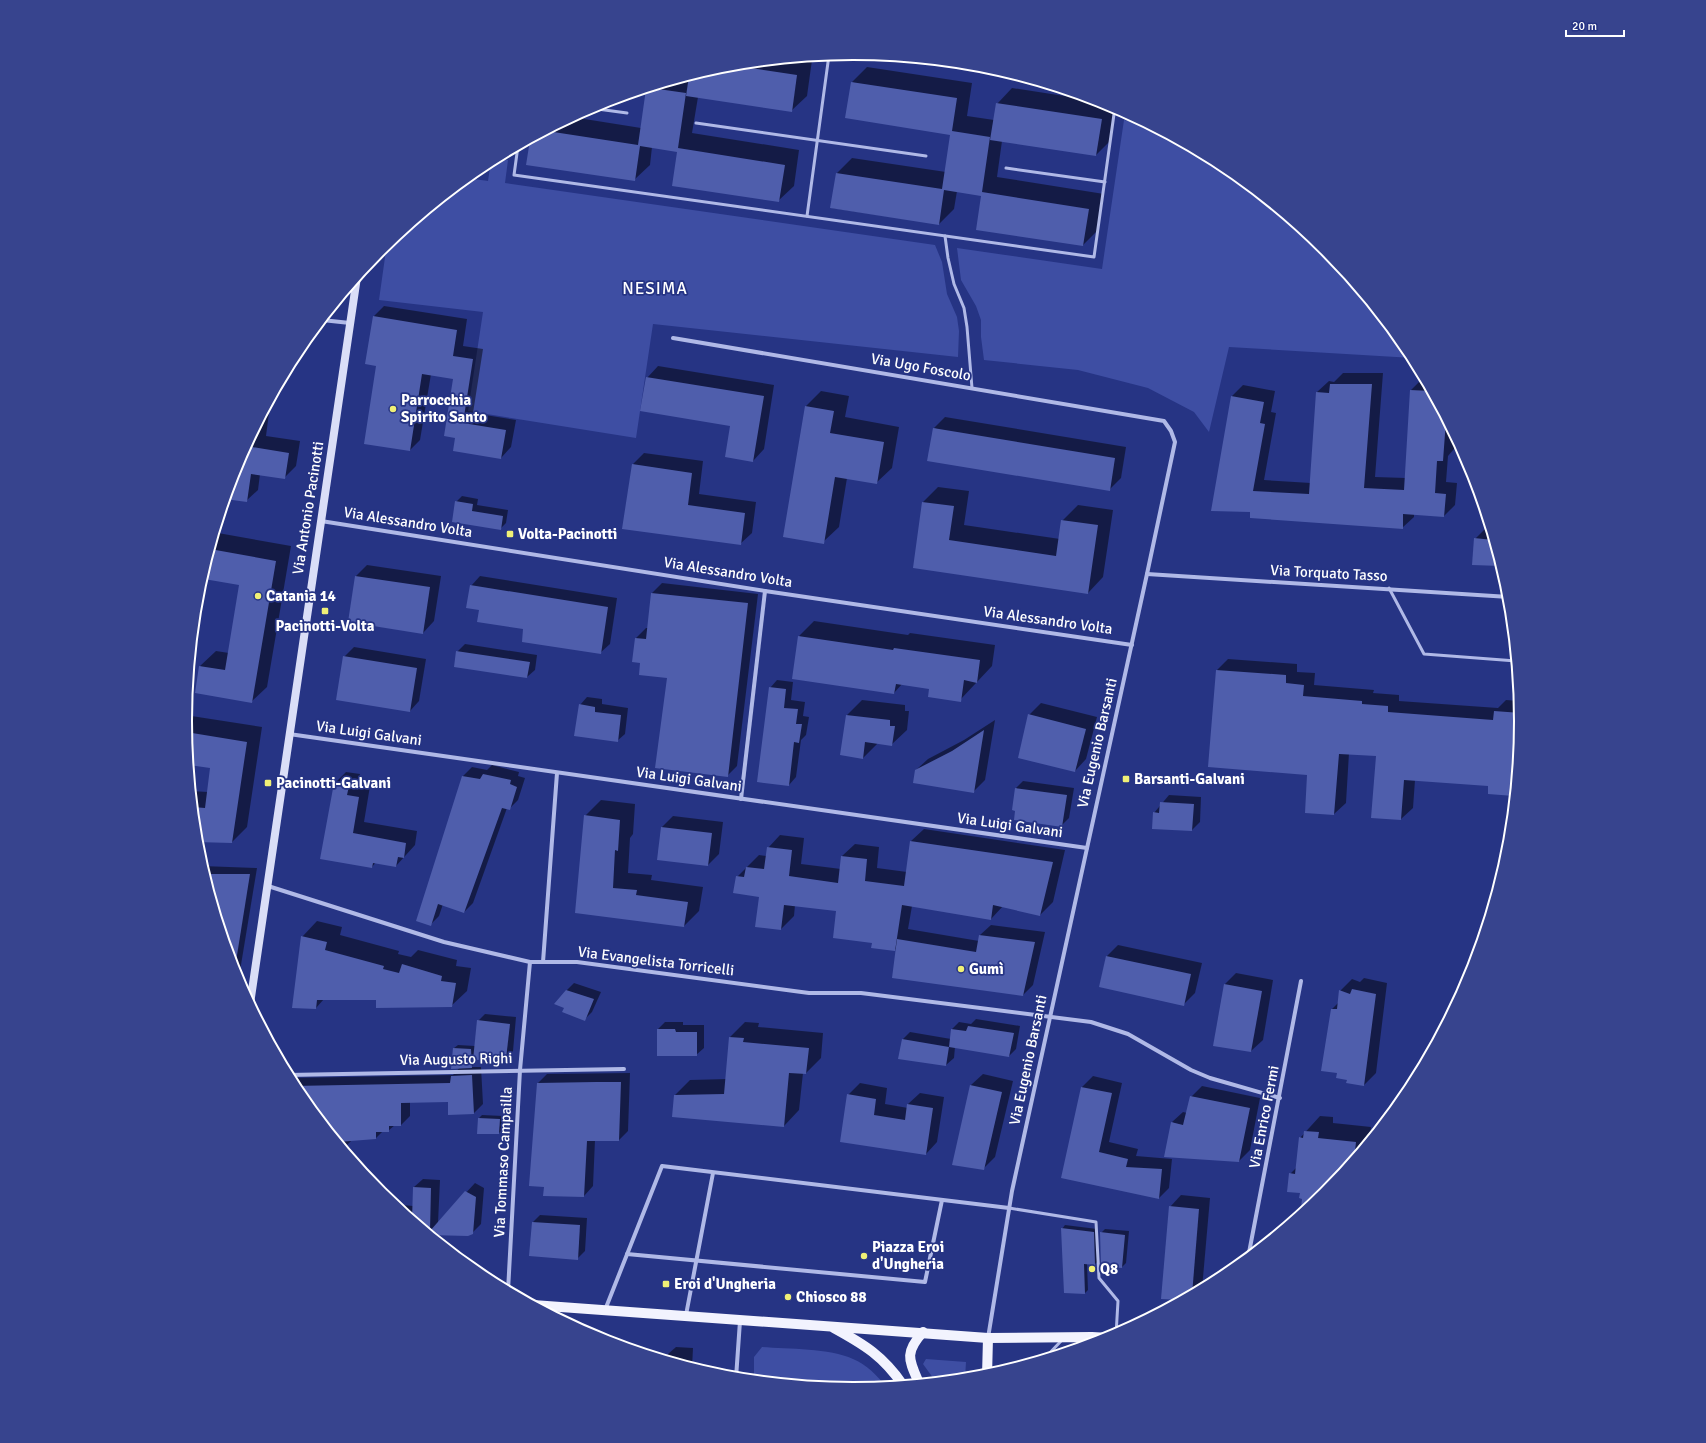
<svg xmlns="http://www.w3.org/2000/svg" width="1706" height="1443" font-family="Signika,sans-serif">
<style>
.green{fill:#3e4ea3}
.shadow{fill:#0007}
.building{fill:#4f5eac}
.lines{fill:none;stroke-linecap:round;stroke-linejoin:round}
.lane{stroke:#b0b9e7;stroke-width:3}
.street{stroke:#b0b9e7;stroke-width:4}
.secondary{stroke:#dadef7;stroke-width:8}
.primary{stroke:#f2f3fe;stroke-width:10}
.poi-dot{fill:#f0f076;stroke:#263484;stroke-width:1.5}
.labels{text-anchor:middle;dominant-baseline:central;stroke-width:3.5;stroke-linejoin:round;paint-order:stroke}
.street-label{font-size:15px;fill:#fff;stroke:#263484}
.poi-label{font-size:15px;font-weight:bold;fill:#fff;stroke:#263484;text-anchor:start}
.quarter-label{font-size:17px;letter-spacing:1px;fill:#fff;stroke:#263484}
.rim{fill:none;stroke:#fff;stroke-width:2}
</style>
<rect width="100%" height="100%" fill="#263484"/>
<g class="green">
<polygon points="1124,120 1137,123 1138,120 1225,166 1326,249 1409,350 1413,358 1229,347 1209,432 1194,412 1148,388 1078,370 984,360 981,337 981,320 976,306 961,280 957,248 1102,269"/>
<polygon points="495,158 508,160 505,183 935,245 942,262 947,294 957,317 959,331 958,357 653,324 636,438 468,411 483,312 379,300 387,243 467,178 488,181 491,161"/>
<path d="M762,1347C788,1349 830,1348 853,1359C866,1364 878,1376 886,1387L853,1390L754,1380V1357Z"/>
<polygon points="926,1359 966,1362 965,1379 936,1382 923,1364"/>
</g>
<g class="shadow">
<polygon points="800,58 812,60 807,96 791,111 698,97 692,133 799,150 794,186 778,201 678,151 652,147 650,165 634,180 527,164 531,139 572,117 641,128 647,90 645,89 723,66"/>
<polygon points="867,67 972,83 967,116 994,120 997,104 1012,88 1103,102 1116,108 1111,140 1096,155 1002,141 997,177 1104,194 1098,230 1083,245 982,195 957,191 954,209 939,224 832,208 837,173 852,158 946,172 952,134 852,82"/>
<polygon points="384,306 467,319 463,346 483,349 473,413 516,420 511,447 501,458 456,437 454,378 431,374 420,440 410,450 377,365 374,316"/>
<polygon points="658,366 774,385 764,449 753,461 731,425 647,378"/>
<polygon points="1343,373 1383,373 1375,477 1406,478 1411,390 1422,379 1424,379 1455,437 1454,449 1448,456 1446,482 1457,483 1455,505 1444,516 1414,514 1414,517 1402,528 1251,517 1232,396 1243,385 1275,391 1271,412 1276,413 1264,480 1311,483 1317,392 1329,381 1334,382"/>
<polygon points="821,391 849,396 845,417 899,427 892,468 876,483 847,478 839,527 823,542 806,406"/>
<polygon points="268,405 270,405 266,436 300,441 296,466 284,478 260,474 258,490 246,501 235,465"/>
<polygon points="945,417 1126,447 1121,478 1109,490 934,428"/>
<polygon points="644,453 703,461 699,494 756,502 752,533 740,544 633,464"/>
<polygon points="938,487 969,491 964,525 1060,539 1062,521 1078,505 1113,510 1103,577 1088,593 914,567 923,502"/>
<polygon points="462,496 478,499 477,505 508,510 506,523 500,529 456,502"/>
<polygon points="1487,527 1489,527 1501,565 1473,564 1475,539"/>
<polygon points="216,530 218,531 218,533 291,546 267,687 251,702 200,666 216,651 229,653 240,584 203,573"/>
<polygon points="367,565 441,576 434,621 423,633 349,622 356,576"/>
<polygon points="480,576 617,598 610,644 600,653 525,628 480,609 471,586"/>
<polygon points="662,583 758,594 737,766 727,776 668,677 636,638 646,628 648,628 652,593"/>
<polygon points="814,621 908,635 910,633 995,645 992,666 960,700 930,688 902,684 894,693 799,636"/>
<polygon points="465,644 537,655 535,670 527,677 457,652"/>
<polygon points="354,647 426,659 419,701 410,711 344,657"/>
<polygon points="1228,659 1297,664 1297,672 1315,673 1314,685 1374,690 1373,693 1399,695 1399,701 1498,708 1506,700 1519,701 1521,722 1514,795 1489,793 1489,785 1415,780 1413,808 1401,819 1372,817 1377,755 1349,753 1346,803 1334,814 1306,812 1308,774 1217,670"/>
<polygon points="777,680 793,682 791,700 805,702 803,716 809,717 806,735 801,740 796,777 789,785 770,688"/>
<polygon points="587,697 602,699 602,704 628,708 625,734 617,741 580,705"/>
<polygon points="862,700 905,705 905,711 909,711 907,730 891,745 878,743 863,758 847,715"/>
<polygon points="1041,703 1097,717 1086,759 1075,771 1029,715"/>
<polygon points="185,715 262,727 247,827 232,842 196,841 191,791 208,792 212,767 189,764"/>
<polygon points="995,720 985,780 973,792 916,770 928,759 964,740"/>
<polygon points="492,765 519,772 518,776 525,778 518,800 509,809 507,808 473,903 464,912 443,904 439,916 430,925 417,920 463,776 472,767 487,770"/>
<polygon points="346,772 360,774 358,784 370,786 364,822 417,831 415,845 396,866 376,862 372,867 321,858 335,783"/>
<polygon points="1023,781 1074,788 1069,818 1062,825 1016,788"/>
<polygon points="1169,795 1201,797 1200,822 1192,830 1153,828 1154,813"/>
<polygon points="601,800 635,804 633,834 630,838 628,873 652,875 651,880 703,887 699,911 684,926 576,912 585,816"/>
<polygon points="673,816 723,822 719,854 708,865 658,859 662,827"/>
<polygon points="924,829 1065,850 1053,902 1040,915 1003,906 991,919 912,906 908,929 979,941 980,935 991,925 1045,932 1033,985 1023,995 897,947 895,950 873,942 838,910 795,905 794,916 781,929 760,896 737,877 759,855 767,856 768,848 780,835 804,838 801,864 841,869 842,856 855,844 879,847 877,868 907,872 911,841"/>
<polygon points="202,866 257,868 238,983 235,977"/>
<polygon points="317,921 342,927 340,935 399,951 398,954 411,957 418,950 457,960 456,966 471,968 467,991 451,1006 377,999 324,999 316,1008 302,937"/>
<polygon points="1118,945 1202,963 1195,993 1184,1004 1100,986 1107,956"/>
<polygon points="1236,973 1273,980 1263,1040 1251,1051 1224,985"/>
<polygon points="1364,978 1387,983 1376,1073 1364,1085 1348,1079 1338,1072 1332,1009 1339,1002 1340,991 1352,979 1360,982"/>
<polygon points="574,983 601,992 592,1012 584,1020 566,1008 566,991"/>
<polygon points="485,1014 516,1017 513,1051 506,1058 475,1058 475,1064 471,1067 481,1067 483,1104 474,1113 449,1114 449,1101 410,1101 410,1116 401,1125 395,1125 388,1131 383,1131 376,1138 352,1140 345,1147 342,1147 297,1093 289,1078 453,1075 460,1067 454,1048 458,1045 475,1046 478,1021"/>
<polygon points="976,1019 1020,1026 1016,1049 1009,1056 955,1047 954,1058 946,1065 902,1040 910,1032 951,1039 952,1029 959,1022 971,1024"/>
<polygon points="665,1022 683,1022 683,1025 704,1025 704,1048 696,1055 658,1029"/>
<polygon points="745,1022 759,1023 758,1027 823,1033 821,1058 806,1073 803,1073 799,1110 784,1126 675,1095 690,1080 727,1079 730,1037"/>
<polygon points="630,1073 628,1131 619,1140 595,1140 593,1186 584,1196 545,1186 538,1083 547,1074"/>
<polygon points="983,1074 1013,1081 995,1157 983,1169 953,1164 971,1085"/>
<polygon points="1093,1076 1122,1083 1109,1142 1138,1149 1136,1156 1172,1159 1169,1188 1159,1198 1062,1177 1082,1087"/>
<polygon points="860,1083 887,1088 885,1104 908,1108 908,1104 920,1093 944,1097 937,1142 926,1154 841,1141 848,1095"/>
<polygon points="1202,1086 1260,1098 1250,1150 1239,1161 1172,1122 1183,1112 1187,1113 1191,1097"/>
<polygon points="482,1115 503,1116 502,1130 499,1133 479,1118"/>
<polygon points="1320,1116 1333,1117 1333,1123 1371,1127 1370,1136 1373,1137 1326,1194 1303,1198 1290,1174 1297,1167 1300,1138"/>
<polygon points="423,1179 440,1180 438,1223 475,1183 484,1188 481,1224 472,1233 427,1233 392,1204 413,1206 414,1187"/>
<polygon points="370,1181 378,1182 377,1191"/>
<polygon points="1181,1195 1210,1198 1202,1289 1183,1299 1162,1298 1170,1207"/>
<polygon points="540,1215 587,1218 585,1251 577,1259 533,1222"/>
<polygon points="1065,1225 1097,1229 1098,1261 1095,1264 1087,1264 1088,1290 1085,1293 1062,1229"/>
<polygon points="1105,1229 1129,1231 1126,1263 1122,1267 1101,1233"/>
<polygon points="676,1347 693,1348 692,1368 668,1361 668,1354"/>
<polygon points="627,1348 647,1350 647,1354"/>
</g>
<g class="building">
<polygon points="731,65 797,75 792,112 686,96 689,76 723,66"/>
<polygon points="851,82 957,98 952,131 990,137 982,192 1089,209 1083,246 976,230 981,196 944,190 939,225 830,208 836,173 942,189 950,135 845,118"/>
<polygon points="651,88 686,93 678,148 785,165 779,202 672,186 677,152 640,146 635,181 526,165 530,140 547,131 638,145 646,89"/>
<polygon points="996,103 1102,119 1096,156 990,140"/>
<polygon points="373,316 457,330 453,356 473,359 463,423 506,430 501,459 453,451 455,438 444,436 453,379 422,374 410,451 364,444 376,366 365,364"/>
<polygon points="646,377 764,396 753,462 725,457 730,426 640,411"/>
<polygon points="1330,384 1372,384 1364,488 1404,490 1410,390 1431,391 1446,420 1443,461 1437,461 1435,493 1446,494 1444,517 1403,514 1403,529 1250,518 1250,512 1211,511 1231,396 1264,402 1260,423 1265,424 1253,491 1309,494 1316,392 1329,393"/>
<polygon points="805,406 834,411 830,433 884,442 877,484 835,477 824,544 783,537"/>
<polygon points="933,428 1115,458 1110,491 927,461"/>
<polygon points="246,446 289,453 285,479 251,474 247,502 225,499 235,465"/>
<polygon points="632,464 692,473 688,505 745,513 741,545 622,529"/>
<polygon points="455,501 473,504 472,511 503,516 501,530 452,522"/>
<polygon points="922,502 954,506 949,540 1056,556 1061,520 1098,525 1088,594 913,568"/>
<polygon points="1474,538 1493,540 1501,566 1472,565"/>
<polygon points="210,549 276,561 252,703 195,693 199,666 225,670 239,585 204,579 205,574 203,574"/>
<polygon points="355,576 430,587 423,634 348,622"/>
<polygon points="470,585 608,607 601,654 522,642 523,629 477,622 479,610 466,608"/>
<polygon points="651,593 748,603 728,777 655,768 667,678 639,675 640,663 632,662 635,638 646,639"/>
<polygon points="798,636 893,650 894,648 980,660 977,683 964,680 961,702 928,697 929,689 896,684 894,694 792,679"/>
<polygon points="456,651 530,662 527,678 454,667"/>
<polygon points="343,656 417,668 410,712 336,700"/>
<polygon points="1216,670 1286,675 1286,683 1304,685 1303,696 1362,701 1362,704 1388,706 1388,712 1493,720 1494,711 1521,713 1522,722 1514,796 1488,794 1488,786 1404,780 1401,820 1371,818 1376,756 1339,754 1334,815 1305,813 1307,775 1208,767"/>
<polygon points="769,687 786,689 784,708 798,709 796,724 802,724 799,743 794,742 789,786 757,782"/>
<polygon points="579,704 595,707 595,712 621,715 618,742 574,736"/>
<polygon points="1028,714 1086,729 1075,772 1018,758"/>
<polygon points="846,715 890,720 890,726 895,726 892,746 865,742 863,759 840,755"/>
<polygon points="984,730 974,793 913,783 915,770 952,751"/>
<polygon points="186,732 247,742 232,843 196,842 193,807 205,808 210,768 189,765"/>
<polygon points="483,774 511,780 510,784 517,787 510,810 502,808 464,913 438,904 431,926 416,921 462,776 480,779"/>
<polygon points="334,783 349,786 347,795 359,797 353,833 406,843 404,858 398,857 396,867 373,863 372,868 320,859"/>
<polygon points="1015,788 1067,795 1062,827 1014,820 1015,811 1012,810"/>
<polygon points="1160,802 1194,804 1192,831 1152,829 1153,812 1159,813"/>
<polygon points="584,815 620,820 618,851 615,850 613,888 637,890 636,895 688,902 684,927 575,913"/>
<polygon points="661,827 712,833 708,866 657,860"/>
<polygon points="910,841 1053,862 1040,916 993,905 991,920 902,905 895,951 871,948 872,943 833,938 836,911 784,905 781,930 755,927 759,897 733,893 736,876 744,877 746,867 764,869 767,847 792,850 789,876 838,883 841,856 867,859 865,881 904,886"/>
<polygon points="204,874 250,874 234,974 211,898"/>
<polygon points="979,935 1035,942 1023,996 892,978 897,939 976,952"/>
<polygon points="301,936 327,942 325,950 384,966 383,969 399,973 402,964 442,976 441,981 456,983 452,1007 376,1008 376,1000 317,1000 316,1009 292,1008"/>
<polygon points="1106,956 1191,974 1184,1006 1099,987"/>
<polygon points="1224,984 1262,991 1251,1052 1213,1046"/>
<polygon points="1352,989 1376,994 1364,1086 1346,1083 1347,1080 1336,1078 1337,1073 1321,1071 1331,1009 1337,1009 1339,990 1350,994"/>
<polygon points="566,990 594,999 585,1021 562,1012 564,1008 554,1004"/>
<polygon points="477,1020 510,1024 506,1059 473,1060"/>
<polygon points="968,1026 1014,1033 1009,1057 949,1047 951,1029 966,1031"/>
<polygon points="657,1029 675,1029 676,1032 697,1032 697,1056 657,1056"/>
<polygon points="729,1037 744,1038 743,1042 809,1048 806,1074 789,1073 784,1127 672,1117 674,1095 724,1094"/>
<polygon points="902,1039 949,1047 946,1066 898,1059"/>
<polygon points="453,1048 471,1049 472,1068 451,1069"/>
<polygon points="472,1075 474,1114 448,1115 448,1102 401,1103 401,1126 389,1126 389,1132 376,1132 376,1139 338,1142 297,1093 293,1086 450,1083 451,1076"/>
<polygon points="596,1082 621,1082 619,1141 587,1141 584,1197 543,1196 544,1187 529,1186 537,1083"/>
<polygon points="970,1085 1002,1092 984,1170 952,1165"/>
<polygon points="1081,1087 1112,1093 1099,1152 1128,1159 1126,1167 1162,1169 1159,1199 1061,1178"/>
<polygon points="847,1094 876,1099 874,1115 905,1120 907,1104 933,1108 926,1155 840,1142"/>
<polygon points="1190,1096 1250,1108 1239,1162 1164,1157 1171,1122 1183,1125"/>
<polygon points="478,1118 500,1119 499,1134 477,1134"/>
<polygon points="1304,1131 1319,1132 1318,1138 1356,1142 1354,1160 1326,1194 1300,1216 1302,1199 1299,1198 1300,1193 1287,1192 1289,1173 1295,1174 1299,1137 1303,1138"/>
<polygon points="413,1187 431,1188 430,1231 465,1191 476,1197 473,1234 468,1236 429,1235 412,1220"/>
<polygon points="1169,1206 1199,1209 1192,1295 1181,1300 1161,1299"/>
<polygon points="532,1222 580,1225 578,1260 529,1256"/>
<polygon points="1061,1228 1094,1232 1095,1265 1084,1264 1085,1294 1064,1293"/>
<polygon points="1100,1232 1125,1235 1122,1268 1101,1266"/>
</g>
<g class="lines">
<g class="lane">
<polyline points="590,108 627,113"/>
<polyline points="696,123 926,156"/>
<polyline points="518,146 514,175 1094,257 1115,107"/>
<polyline points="1006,168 1105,182"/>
<polyline points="807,216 829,55"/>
<polyline points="945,236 948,258 954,284 964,308 967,327 972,388"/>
<polyline points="1389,588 1424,654 1516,661"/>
<polyline points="1009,1208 1096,1222 1099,1278 1118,1301 1116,1335"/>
<polyline points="1044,1359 1062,1340"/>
</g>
<g class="street">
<polyline points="322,320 350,323"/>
<polyline points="673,338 1164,421 1171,431 1175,442 1147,574 1012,1191 988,1338"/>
<polyline points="321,521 765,591 1132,645"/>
<polyline points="1147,574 1509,597"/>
<polyline points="289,734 1087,848"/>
<polyline points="741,799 765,591"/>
<polyline points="268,886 444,942 530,962 577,962 809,993 861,993 1091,1022 1128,1034 1191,1070 1210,1078 1280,1098"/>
<polyline points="543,962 557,773"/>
<polyline points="287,1075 624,1069"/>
<polyline points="627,1254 925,1282 942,1200"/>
<polyline points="1248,1258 1301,981"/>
<polyline points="508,1291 520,1070 530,962"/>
<polyline points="605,1310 662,1166 1009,1208"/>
<polyline points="686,1315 713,1173"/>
<polyline points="736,1378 740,1321"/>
</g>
<polyline class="secondary" points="250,1004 357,277"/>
<g class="primary">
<polyline points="533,1305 988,1338 1092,1337 1110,1338"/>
<path d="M834,1328C865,1345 883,1356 903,1385"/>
<polyline points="987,1376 988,1338"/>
<path d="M919,1383C909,1360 904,1353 923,1332"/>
</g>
</g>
<g class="poi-dot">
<circle cx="393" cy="409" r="4"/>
<rect x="506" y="530" width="8" height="8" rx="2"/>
<circle cx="258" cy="596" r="4"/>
<rect x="321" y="607" width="8" height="8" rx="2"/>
<rect x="1122" y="775" width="8" height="8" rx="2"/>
<rect x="264" y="779" width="8" height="8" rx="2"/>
<circle cx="961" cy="969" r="4"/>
<circle cx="864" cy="1256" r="4"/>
<circle cx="1092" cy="1269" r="4"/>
<rect x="662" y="1280" width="8" height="8" rx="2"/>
<circle cx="788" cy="1297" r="4"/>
</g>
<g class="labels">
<g class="street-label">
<text transform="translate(921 367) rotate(10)">Via Ugo Foscolo</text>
<text transform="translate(308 508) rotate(-81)">Via Antonio Pacinotti</text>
<text transform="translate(408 522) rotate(9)">Via Alessandro Volta</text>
<text transform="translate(728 572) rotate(9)">Via Alessandro Volta</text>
<text transform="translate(1329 573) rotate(3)">Via Torquato Tasso</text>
<text transform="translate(1048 620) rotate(8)">Via Alessandro Volta</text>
<text transform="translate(369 733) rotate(8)">Via Luigi Galvani</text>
<text transform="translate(1097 743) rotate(-77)">Via Eugenio Barsanti</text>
<text transform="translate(689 779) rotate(8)">Via Luigi Galvani</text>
<text transform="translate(1010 825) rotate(8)">Via Luigi Galvani</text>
<text transform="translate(656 961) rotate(7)">Via Evangelista Torricelli</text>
<text transform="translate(456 1059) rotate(-1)">Via Augusto Righi</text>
<text transform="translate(1028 1060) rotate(-78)">Via Eugenio Barsanti</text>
<text transform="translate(1264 1117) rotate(-79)">Via Enrico Fermi</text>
<text transform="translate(503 1162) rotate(-87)">Via Tommaso Campailla</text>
</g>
<g class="poi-label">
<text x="401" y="400">Parrocchia<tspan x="401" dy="17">Spirito Santo</tspan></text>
<text x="518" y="534">Volta-Pacinotti</text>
<text x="266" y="596">Catania 14</text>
<text x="325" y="626" text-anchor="middle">Pacinotti-Volta</text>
<text x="1134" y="779">Barsanti-Galvani</text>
<text x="276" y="783">Pacinotti-Galvani</text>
<text x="969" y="969">Gumì</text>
<text x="872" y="1247">Piazza Eroi<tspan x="872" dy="17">d'Ungheria</tspan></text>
<text x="1100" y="1269">Q8</text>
<text x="674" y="1284">Eroi d'Ungheria</text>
<text x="796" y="1297">Chiosco 88</text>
</g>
<g class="quarter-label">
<text x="655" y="288">NESIMA</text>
</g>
</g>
<path d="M0 0H1706V1443H0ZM192 721a661 661 0 1 1 1322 0a661 661 0 1 1-1322 0Z" fill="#37448e" fill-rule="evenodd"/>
<path class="rim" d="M192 721a661 661 0 1 1 1322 0a661 661 0 1 1-1322 0Z"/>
<path d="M1566 30v6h58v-6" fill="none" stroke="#ffffff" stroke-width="2"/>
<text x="1572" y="30" font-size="12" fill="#ffffff" stroke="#263484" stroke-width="3" paint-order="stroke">20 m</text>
</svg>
